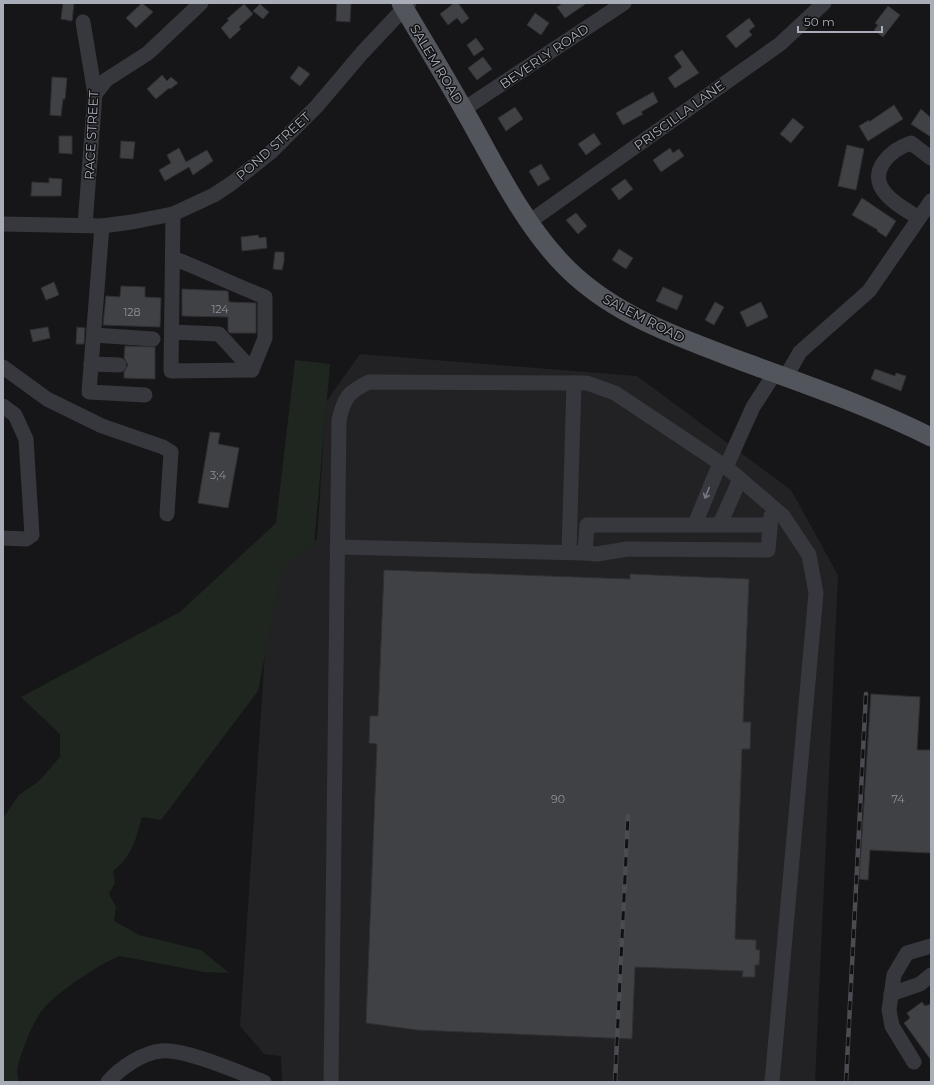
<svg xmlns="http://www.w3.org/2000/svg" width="934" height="1085" font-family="Montserrat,sans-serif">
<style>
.built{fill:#222225}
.green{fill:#1e261f}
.building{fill:#404145;stroke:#303034}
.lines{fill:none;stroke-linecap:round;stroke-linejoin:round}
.minor{stroke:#37383d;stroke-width:15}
.major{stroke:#53555c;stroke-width:19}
.rail-casing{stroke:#4a4c52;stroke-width:4.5}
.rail{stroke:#111113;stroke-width:3;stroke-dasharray:9;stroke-linecap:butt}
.oneway{stroke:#757881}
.labels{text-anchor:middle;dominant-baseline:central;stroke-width:3;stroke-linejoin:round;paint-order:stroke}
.number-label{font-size:11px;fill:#8e929b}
.street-label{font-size:13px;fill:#a8adb8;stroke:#111113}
</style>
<rect width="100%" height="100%" fill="#161618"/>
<polygon class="built" points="360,354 637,376 791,490 838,575 815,1082 282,1082 281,1056 264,1054 240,1026 272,548 317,540 326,402"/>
<path class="green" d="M295,360L330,364L314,544L282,568L258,691L161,820L142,817C135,841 133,855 113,871L115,883L109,894L116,907L114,921L139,935L201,950L229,973L204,972L120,956C99,964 59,991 44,1008C34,1020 28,1036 23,1050C19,1061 15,1070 19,1082L3,1081V818L19,795L39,781L60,757V734L21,697L180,612L276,523Z"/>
<g class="building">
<polygon points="63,3 74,3 72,21 61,19"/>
<polygon points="142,3 153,12 136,28 126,18"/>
<polygon points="337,3 351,3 350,22 336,21"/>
<polygon points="454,3 458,3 469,18 462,24 457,18 448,25 440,14"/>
<polygon points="563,3 587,3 565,18 557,7"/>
<polygon points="244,4 253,14 239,27 241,29 230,39 221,28 229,20 227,19"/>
<polygon points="260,4 269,12 263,19 253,11"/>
<polygon points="888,6 900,15 883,37 874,30 878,25 875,23"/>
<polygon points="535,13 549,23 541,35 527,25"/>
<polygon points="749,18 755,26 749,31 752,35 736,48 726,36"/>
<polygon points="476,38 484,49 474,56 467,45"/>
<polygon points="682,50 699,73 675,88 668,78 682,67 674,56"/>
<polygon points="483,57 492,69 477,80 468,68"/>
<polygon points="299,66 310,74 300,86 290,78"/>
<polygon points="162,75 167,81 171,77 178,83 170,89 169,88 156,99 147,89"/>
<polygon points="52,77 67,78 65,99 63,99 61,116 50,115"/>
<polygon points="653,92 658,102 641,112 643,114 623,125 616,113"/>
<polygon points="894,105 903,119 868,141 859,126 869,120 869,122"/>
<polygon points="515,107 523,119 506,131 498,118"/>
<polygon points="921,109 931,118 931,137 911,124"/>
<polygon points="793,118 804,127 791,143 780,134"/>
<polygon points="594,133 601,144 586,155 578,144"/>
<polygon points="59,136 72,136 72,154 59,153"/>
<polygon points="121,141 135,142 133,159 120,158"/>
<polygon points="847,145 864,149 856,190 838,186"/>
<polygon points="179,148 186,162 207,150 213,161 193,175 189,167 165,181 159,170 171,163 167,155"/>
<polygon points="670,148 673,153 679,149 684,156 661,172 653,160"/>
<polygon points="541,164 550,179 538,186 529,171"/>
<polygon points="49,178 62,179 61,196 31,196 32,182 49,183"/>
<polygon points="625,179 633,189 619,200 611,189"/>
<polygon points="862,198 896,221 886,237 877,231 878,230 852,215"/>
<polygon points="576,213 587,226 578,234 566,220"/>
<polygon points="258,235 259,238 266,237 267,248 242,251 241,237"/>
<polygon points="619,249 633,258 626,269 612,260"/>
<polygon points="275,252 284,252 284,261 282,270 273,269"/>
<polygon points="54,282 59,295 46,300 41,288"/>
<polygon points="121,286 145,287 145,297 161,298 160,327 103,325 106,296 120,297"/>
<polygon points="663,287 683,296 677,310 656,301"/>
<polygon points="182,289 228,291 229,302 256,303 256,333 230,333 228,331 228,317 182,316"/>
<polygon points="715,302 724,307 714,325 705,320"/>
<polygon points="761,302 768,317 747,327 740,312"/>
<polygon points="48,327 50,338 33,342 30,330"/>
<polygon points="77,327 85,328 84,344 76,344"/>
<polygon points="125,346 155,347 155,379 124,378 124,372 128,365 124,358"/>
<polygon points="875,369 895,376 896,373 906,376 901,391 871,379"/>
<polygon points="210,432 220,433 218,444 239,448 228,508 198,503"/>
<polygon points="384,570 630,579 630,574 749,579 743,722 751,722 750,749 742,749 735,939 756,940 756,950 760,950 759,965 755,965 755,977 742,977 743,971 635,967 632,1039 417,1030 366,1023 377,744 369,743 370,716 378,716"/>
<polygon points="871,694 920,697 917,750 931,750 931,853 870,850 868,880 859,879"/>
<polygon points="922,1002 925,1006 931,1004 931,1060 904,1023 910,1018 907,1013"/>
</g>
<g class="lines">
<g class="minor">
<polyline points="83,22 95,94 85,225"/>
<polyline points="95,94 106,80 148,53 201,3"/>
<polyline points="464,109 624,3"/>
<path d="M919,218C908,211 894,204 886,194C866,172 890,150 911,143L931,158"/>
<polyline points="529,222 780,44 824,3"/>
<polyline points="3,224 102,226 132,222 173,214 214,195 232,183 271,152 317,106 362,53 409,3"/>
<polyline points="102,226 89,392 145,395"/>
<path d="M173,258C204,270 234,285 265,297V338L252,370L171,371L173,214"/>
<polyline points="172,332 219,334 252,370"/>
<polyline points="94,335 153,339"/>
<polyline points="91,364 119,365"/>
<polyline points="3,367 47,399 102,426 163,447 171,452 167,514"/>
<polyline points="785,378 800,352 869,291 931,201"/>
<polyline points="3,406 15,415 26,439 32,535 26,539 3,538"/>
<polyline points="726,467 783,516 809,555 816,593 772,1082"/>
<polyline points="695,524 720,463"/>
<polyline points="720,524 740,479"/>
<polyline points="337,547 585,553 587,525 770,525"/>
<polyline points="569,552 574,383"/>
<polyline points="585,553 597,554 628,549 768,550 771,516"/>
<polyline points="891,994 920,984 931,975"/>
<polyline points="914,1062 892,1026 889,1010 894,975 907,953 931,946"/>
<path d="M108,1082C120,1068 142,1053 161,1051C184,1048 240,1073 264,1082"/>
<path d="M331,1082L339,420C344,398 348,392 369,382L587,383L615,393L726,467L753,407L775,373"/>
</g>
<path class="major" d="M401,3C425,43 449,83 472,124C498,171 523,221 559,260C608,314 678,337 744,362C807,385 871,407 931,437"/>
<defs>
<g id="rail">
<polyline points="615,1082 628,816"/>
<polyline points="846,1082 866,694"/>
</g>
</defs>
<use href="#rail" class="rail-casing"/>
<use href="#rail" class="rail"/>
</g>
<defs><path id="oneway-shaft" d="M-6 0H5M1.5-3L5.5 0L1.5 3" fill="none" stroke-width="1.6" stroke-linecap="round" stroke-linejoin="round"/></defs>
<use class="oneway" href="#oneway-shaft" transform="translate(707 493) rotate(112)"/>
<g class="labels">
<g class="number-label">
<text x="220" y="309">124</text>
<text x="132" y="312">128</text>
<text x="218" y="475">3;4</text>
<text x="558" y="799">90</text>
<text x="898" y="799">74</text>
</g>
<g class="street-label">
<text transform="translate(544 56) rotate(-34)">BEVERLY ROAD</text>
<text transform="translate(437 64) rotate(59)">SALEM ROAD</text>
<text transform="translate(679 115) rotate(-36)">PRISCILLA LANE</text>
<text transform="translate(91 135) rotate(-87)">RACE STREET</text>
<text transform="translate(273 146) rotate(-42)">POND STREET</text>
<text transform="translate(644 318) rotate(27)">SALEM ROAD</text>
</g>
</g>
<rect width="934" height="1085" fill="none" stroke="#a8adb8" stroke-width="8"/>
<path d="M798 26v6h84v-6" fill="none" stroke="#a8adb8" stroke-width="2"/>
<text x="804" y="26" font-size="12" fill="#a8adb8" stroke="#111113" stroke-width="3" paint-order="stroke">50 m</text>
</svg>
